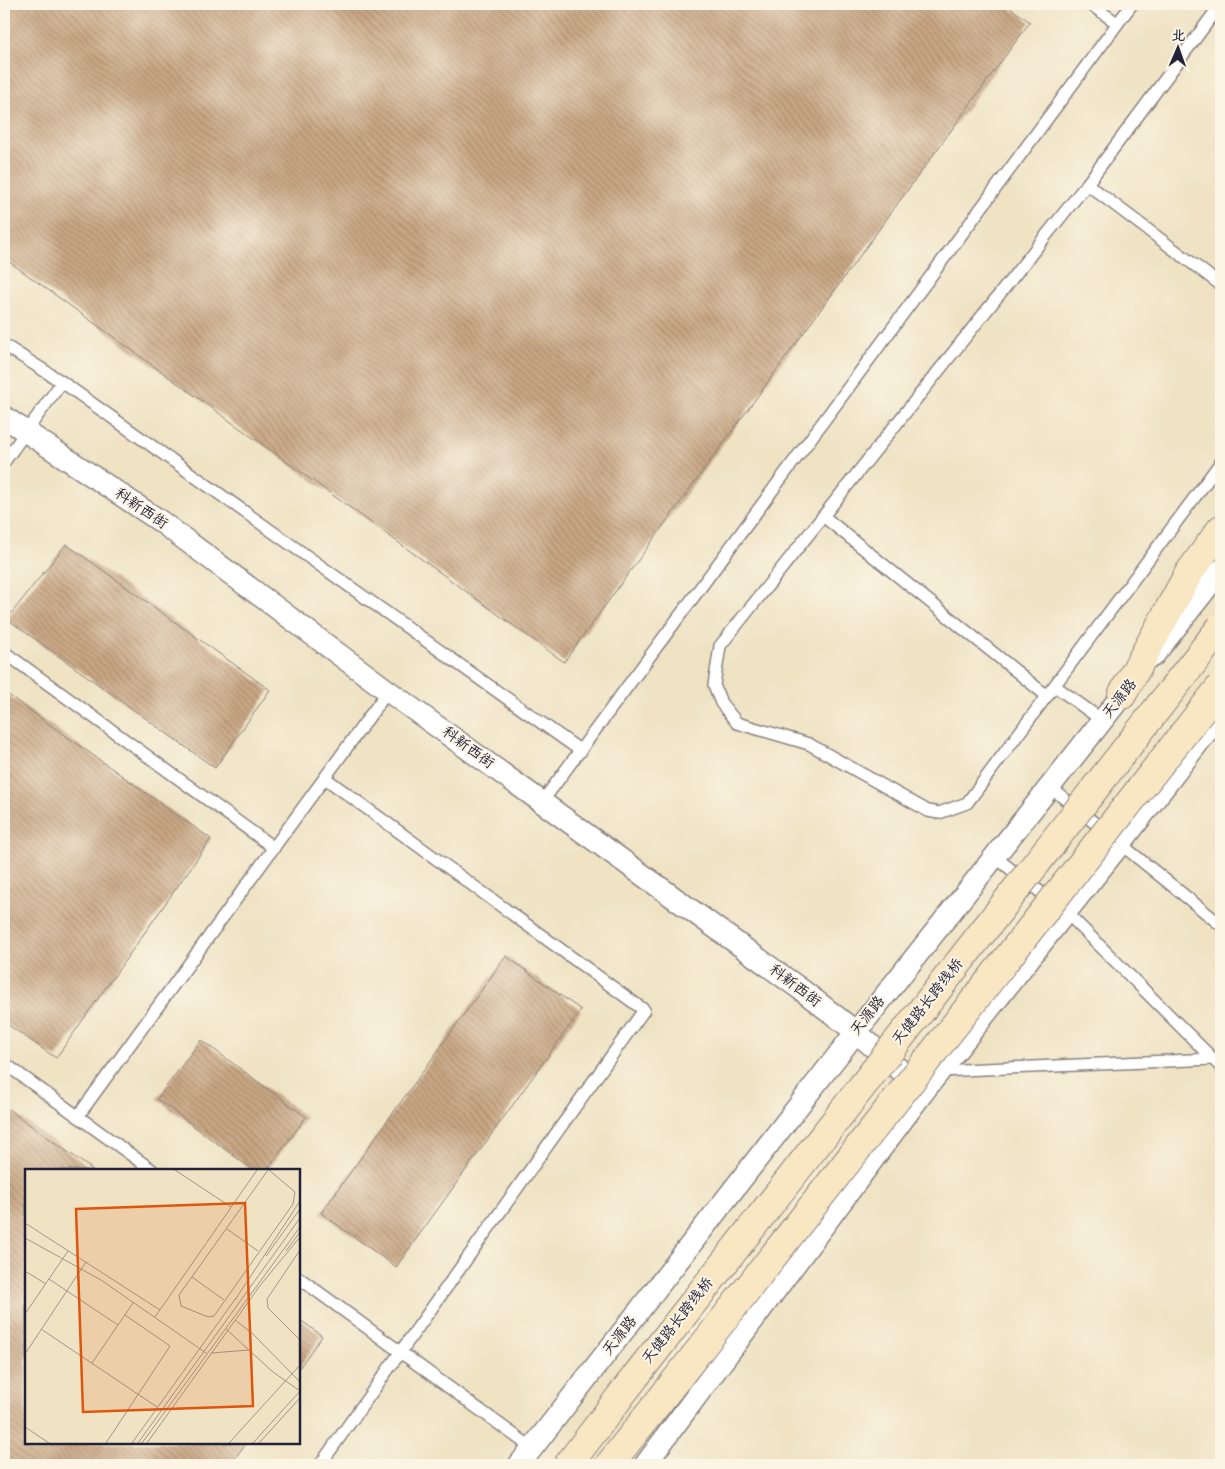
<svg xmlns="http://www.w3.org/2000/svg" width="1225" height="1469" font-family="Kalam,'LXGW WenKai TC',sans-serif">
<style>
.building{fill:url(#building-back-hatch)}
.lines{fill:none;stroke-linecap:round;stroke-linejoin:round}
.service-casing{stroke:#888280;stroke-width:14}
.minor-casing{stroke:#888280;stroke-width:24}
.secondary-casing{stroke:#888280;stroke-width:30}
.service{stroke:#fff;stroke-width:11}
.minor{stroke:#fff;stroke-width:21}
.secondary{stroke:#f9e7c3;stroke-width:28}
.secondary-bridge-casing{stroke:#888280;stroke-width:30;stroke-linecap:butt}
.secondary-bridge{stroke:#f9e7c3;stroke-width:28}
.labels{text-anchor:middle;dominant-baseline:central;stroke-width:4;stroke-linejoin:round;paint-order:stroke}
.street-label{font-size:15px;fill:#22223b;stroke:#fcf5e5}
.inset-road{fill:none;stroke:#9d968d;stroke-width:1}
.view{fill:#de560e;fill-opacity:0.15;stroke:#de560e;stroke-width:2.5}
.inset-edge{fill:none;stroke:#22223b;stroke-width:2.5}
</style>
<defs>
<pattern id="building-back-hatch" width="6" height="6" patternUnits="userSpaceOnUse" patternTransform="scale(1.25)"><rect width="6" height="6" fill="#c9a784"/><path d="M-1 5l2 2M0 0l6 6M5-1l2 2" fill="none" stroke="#a3886d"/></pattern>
</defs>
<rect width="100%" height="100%" fill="#fcf5e5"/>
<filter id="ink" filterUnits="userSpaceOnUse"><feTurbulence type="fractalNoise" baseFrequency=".02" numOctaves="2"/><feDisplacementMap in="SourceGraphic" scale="10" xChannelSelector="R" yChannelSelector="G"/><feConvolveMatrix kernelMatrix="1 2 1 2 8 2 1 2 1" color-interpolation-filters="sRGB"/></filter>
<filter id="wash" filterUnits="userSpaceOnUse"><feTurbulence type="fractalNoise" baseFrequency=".0096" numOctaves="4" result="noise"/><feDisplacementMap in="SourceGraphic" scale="20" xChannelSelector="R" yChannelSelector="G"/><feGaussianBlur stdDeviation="1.12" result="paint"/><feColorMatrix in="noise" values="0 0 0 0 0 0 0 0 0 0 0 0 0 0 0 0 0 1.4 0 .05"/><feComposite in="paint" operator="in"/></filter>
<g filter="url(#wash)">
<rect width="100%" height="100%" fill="#efe3c4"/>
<g id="blocks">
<g class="building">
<polygon points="4,4 1005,4 1030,22 564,662 4,258"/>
<polygon points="66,544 270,690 215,768 7,619"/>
<polygon points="4,692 211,839 56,1058 4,1022"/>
<polygon points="506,956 581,1010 396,1267 321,1213"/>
<polygon points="201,1040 306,1117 267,1170 253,1170 157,1099"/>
<polygon points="4,1106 93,1170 26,1170 26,1443 246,1443 230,1465 4,1465"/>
<polygon points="299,1319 322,1336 299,1368"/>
</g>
</g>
</g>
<g filter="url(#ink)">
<use href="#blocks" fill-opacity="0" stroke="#888280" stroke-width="1"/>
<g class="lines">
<defs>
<g id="service">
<polyline points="1090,4 1117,23"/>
<polyline points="1221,4 1087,184 720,646 714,685 721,703 737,723 809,744 928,811 939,813 967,803 1221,462"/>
<polyline points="1087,184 1221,285"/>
<polyline points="4,345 62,382 581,751"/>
<polyline points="4,462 62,382"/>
<polyline points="823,516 1047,696"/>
<polyline points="4,652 274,848"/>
<polyline points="1055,686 1103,721"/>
<polyline points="1050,787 1221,925"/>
<polyline points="542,802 1132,4"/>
<polyline points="995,857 1065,911 1221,1067"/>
<polyline points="4,1063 152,1170"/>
<polyline points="940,1071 1213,1059"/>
<polyline points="78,1116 388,691"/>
<polyline points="299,1278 532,1448"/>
<polyline points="320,1465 644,1010 325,778"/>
</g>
<g id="minor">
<polyline points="4,417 160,521 388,691 803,991 856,1032 924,1091"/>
<polyline points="1153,656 1221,570"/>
<polyline points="519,1465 856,1032 1131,684"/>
<polyline points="645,1465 924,1091 1121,843 1221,713"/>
</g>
<g id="secondary">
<polyline points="1122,695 1189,573 1221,529"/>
<polyline points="568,1465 635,1377"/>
<polyline points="609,1465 661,1399"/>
</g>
</defs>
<use href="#service" class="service-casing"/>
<use href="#minor" class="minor-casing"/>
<use href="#secondary" class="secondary-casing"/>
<use href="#service" class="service"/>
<use href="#minor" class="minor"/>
<use href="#secondary" class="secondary"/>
<defs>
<g id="secondary-bridge">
<polyline points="635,1377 1221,627"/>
<polyline points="661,1399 1221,686"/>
</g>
</defs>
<use href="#secondary-bridge" class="secondary-bridge-casing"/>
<use href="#secondary-bridge" class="secondary-bridge"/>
</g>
</g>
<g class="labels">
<g class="street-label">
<text transform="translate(141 509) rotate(34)">科新西街</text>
<text transform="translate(1120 699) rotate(-52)">天源路</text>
<text transform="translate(468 748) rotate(36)">科新西街</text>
<text transform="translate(795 986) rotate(37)">科新西街</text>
<text transform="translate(928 1002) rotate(-52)">天健路长跨线桥</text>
<text transform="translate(868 1016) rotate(-52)">天源路</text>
<text transform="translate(678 1321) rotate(-52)">天健路长跨线桥</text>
<text transform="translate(620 1336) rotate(-52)">天源路</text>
</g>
</g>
<g transform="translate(25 1169)">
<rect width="275" height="275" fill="#efe3c4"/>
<path class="inset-road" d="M150,1L206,38M243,1L154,126L156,137L183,148L189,147L268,35L270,23L244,1M0,54L135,141M202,60L233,82M0,69L76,111L181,184M275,81L242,130L243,139L275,171M261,82L275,63M241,87L275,40M0,102L21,115M167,108L199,131M24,110L93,156M233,119L275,68M210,131L275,32M0,145L43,82M130,148L232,1M210,151L228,165L275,213M16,160L132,238M201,160L248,203L275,222L228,274M186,184L224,181M0,185L61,93M67,194L108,134M0,258L24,274M81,274L145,177L100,146M107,274L211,129M113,274L275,49M117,274L275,58M122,274L234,118M204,274L275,196M234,274L275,229"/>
<path class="view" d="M220,34L228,237L58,243L51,40Z"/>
<rect width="275" height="275" class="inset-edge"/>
</g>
<rect width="1225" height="1469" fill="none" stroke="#fcf5e5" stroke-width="20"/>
<g transform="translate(1178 48) rotate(2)" stroke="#fcf5e5" stroke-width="4" paint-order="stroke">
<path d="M0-4L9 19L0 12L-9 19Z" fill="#22223b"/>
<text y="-8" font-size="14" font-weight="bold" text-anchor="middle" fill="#22223b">北</text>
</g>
</svg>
